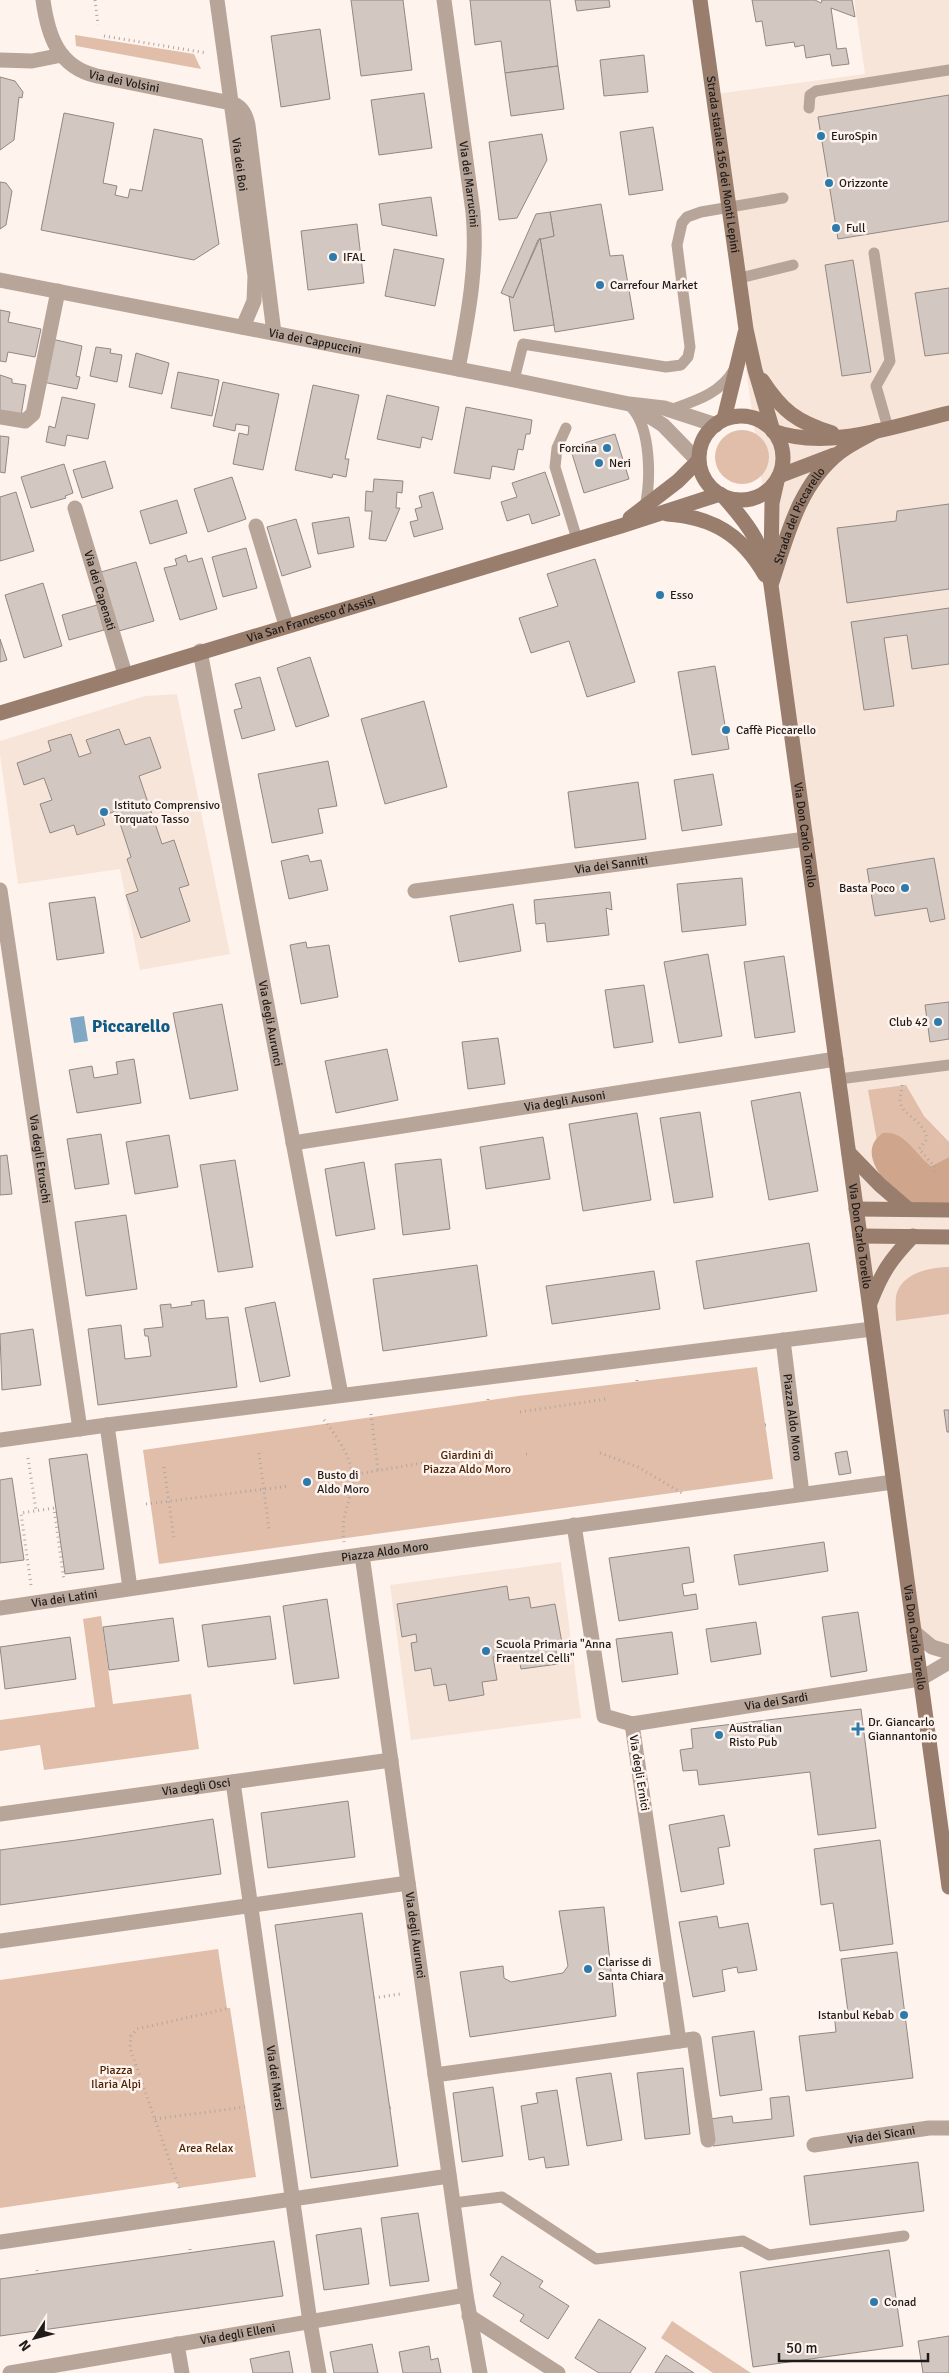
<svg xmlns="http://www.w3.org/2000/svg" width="949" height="2373" font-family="Signika,sans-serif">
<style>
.built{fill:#f8e5da}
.green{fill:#e1beaa}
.forest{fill:#cfa58c}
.water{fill:#80a8c5}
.building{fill:#d3c8c1;stroke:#928882}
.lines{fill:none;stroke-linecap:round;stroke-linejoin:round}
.path{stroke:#afa6a2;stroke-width:3;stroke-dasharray:1 4;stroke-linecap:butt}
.lane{stroke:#b8a59a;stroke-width:11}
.street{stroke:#b8a59a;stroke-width:15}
.secondary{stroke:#997e6e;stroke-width:15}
.poi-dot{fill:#2d7aad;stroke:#fff3ed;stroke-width:2}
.labels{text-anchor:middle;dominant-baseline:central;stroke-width:5;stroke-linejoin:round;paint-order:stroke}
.street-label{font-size:12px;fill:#1f1b19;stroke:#fff3ed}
.poi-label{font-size:12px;fill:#1f1b19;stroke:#fff3ed;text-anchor:start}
.park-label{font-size:12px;fill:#4b2305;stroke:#fff3ed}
.district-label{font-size:18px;font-weight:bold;fill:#0e5b88;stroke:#fff3ed}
</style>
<rect width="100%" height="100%" fill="#fff3ed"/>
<g class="built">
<polygon points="854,0 949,0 949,1647 924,1651 708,95 865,74"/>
<polygon points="177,694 230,954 140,970 120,869 18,884 0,755 0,741 145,696"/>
<polygon points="561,1562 581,1718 411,1740 390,1585"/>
</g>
<g class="green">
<polygon points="75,35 194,54 201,69 76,46"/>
<circle cx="742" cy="457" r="27"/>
<path d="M906,1085L924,1116L949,1142V1157L931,1166C917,1157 909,1143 894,1134L879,1136L877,1141L868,1090Z"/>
<path d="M949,1267V1314L896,1321C896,1314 895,1305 896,1297C900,1274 928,1267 949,1267Z"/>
<polygon points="757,1367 773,1479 159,1564 143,1450 518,1396"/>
<polygon points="101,1616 113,1704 191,1694 199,1749 44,1770 40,1745 0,1751 0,1720 95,1707 83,1619"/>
<polygon points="218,1949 227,2008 230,2008 256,2177 179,2188 177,2182 0,2208 0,1980"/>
<polygon points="672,2321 751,2373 713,2373 661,2338"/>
</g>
<path class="forest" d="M883,1133C905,1130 916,1156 931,1166L949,1157V1208L908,1207C893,1190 852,1154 883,1133Z"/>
<polygon class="water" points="84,1016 88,1041 74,1043 70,1018"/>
<g class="building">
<polygon points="351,0 403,0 412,70 361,76"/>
<polygon points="470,0 550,0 558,66 505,73 501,41 475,45"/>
<polygon points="575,0 609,0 610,7 577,11"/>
<polygon points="752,0 815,0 821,3 822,0 852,0 855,17 831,8 837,49 846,48 849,64 832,66 830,54 806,58 804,45 795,47 794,42 766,46 762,21 756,22"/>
<polygon points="320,29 330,99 281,107 271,36"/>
<polygon points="644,55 648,92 604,96 600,60"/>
<polygon points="558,66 564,109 511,116 505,73"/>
<polygon points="0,77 15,81 23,92 22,98 19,97 14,140 0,150"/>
<polygon points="424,93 432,148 379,155 371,100"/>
<polygon points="949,95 949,221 838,239 818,117"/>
<polygon points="64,113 114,123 103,183 117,186 115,195 128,198 130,189 142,191 154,129 202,139 219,244 194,260 41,230"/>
<polygon points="653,127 663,190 629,195 620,132"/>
<polygon points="542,134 547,160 517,218 499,220 489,142"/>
<polygon points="0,182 6,183 12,191 6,225 0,229"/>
<polygon points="431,197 437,236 382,225 379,204"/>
<polygon points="601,204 610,256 623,255 634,319 555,332 540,238 554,236 550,212"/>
<polygon points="550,212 554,236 538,240 513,298 501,293 536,214"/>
<polygon points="357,224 364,283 308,290 301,231"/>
<polygon points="540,238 554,325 514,331 509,296 513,298"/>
<polygon points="394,249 444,259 435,306 385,296"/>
<polygon points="853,260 871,372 842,376 825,265"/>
<polygon points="949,288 949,353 925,356 915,293"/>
<polygon points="0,310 10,312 8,322 41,329 35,357 8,352 6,362 0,361"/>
<polygon points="52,339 82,346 76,376 80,377 77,389 43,382"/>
<polygon points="96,347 111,349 110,353 122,355 117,382 90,376"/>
<polygon points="136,353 169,363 162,394 129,387"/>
<polygon points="178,372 219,380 212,416 171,408"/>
<polygon points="0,375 12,379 12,383 26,385 21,416 0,413"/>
<polygon points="223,382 279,394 263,470 233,464 239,433 248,435 249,426 236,424 235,431 213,426"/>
<polygon points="313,385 359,395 345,459 349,459 346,477 333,474 332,478 295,470"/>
<polygon points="387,395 439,407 432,440 422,437 420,448 377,439"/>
<polygon points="62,397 95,404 88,439 67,435 65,446 46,442 49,426 55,428"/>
<polygon points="466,407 532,420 530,434 526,434 523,450 518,449 514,470 492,466 490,479 454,473"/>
<polygon points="615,434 629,479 584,493 570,447"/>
<polygon points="0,436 9,437 5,473 0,472"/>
<polygon points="105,461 113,488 82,498 73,470"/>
<polygon points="64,464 73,493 65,496 66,498 31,508 21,477"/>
<polygon points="545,472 560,515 532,524 529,514 507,521 501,502 517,497 512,483"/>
<polygon points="232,477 246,519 208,532 194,489"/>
<polygon points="374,479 403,481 402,493 397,492 396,508 400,508 386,541 369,539 372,511 365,511 366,491 373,492"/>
<polygon points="16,492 34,551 0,561 0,497"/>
<polygon points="433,492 443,529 414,537 410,522 418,520 415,509 422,507 419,496"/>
<polygon points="177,500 187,533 150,544 140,511"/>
<polygon points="949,504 949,589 847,603 837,528 896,521 897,511"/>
<polygon points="349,517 354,547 318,554 312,523"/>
<polygon points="296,519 311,567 282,576 267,527"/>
<polygon points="246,548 257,588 223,597 212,557"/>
<polygon points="186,555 188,562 202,558 217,609 180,620 164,568 177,565 175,559"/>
<polygon points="595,559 635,682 587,697 569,641 531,653 519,618 558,606 547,574"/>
<polygon points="136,562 154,621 119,631 101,572"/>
<polygon points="43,583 62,646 24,658 5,595"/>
<polygon points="97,605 104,630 69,640 62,615"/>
<polygon points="949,608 949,664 912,669 907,635 884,638 894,706 864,710 851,622"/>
<polygon points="0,639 7,660 0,662"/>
<polygon points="310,657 329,716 296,727 277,668"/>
<polygon points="715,666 729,749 692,755 678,672"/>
<polygon points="260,677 275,730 242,739 234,710 242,708 235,684"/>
<polygon points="424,701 447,787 385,804 361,719"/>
<polygon points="119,729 125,745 150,737 161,768 139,776 162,844 174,840 189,885 179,888 190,921 141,938 126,895 138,891 127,859 131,857 116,811 102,816 105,825 77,835 74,825 50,833 40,804 52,800 44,778 24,785 17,763 51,751 48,741 71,734 79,757 91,753 86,740"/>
<polygon points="328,761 337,806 318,809 323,833 272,843 258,774"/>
<polygon points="713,774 722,825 682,831 674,780"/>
<polygon points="638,782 646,839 575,848 568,792"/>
<polygon points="308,855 310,862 321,860 328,890 289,899 281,861"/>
<polygon points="934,858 945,919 930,922 927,908 875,916 867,869"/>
<polygon points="742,878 746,925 682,932 677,884"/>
<polygon points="610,892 612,910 606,908 609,935 547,942 545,923 536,924 534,900"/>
<polygon points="95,897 104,953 57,960 49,903"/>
<polygon points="513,904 521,951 459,962 450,916"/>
<polygon points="306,942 307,948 329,945 338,997 301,1004 290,945"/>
<polygon points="708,954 722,1036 679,1043 664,962"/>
<polygon points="784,956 795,1032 755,1038 744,962"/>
<polygon points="644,985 653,1042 614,1048 605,990"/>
<polygon points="949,1002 949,1039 930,1042 925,1005"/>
<polygon points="222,1004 238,1090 190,1099 173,1013"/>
<polygon points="498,1038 505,1084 468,1089 462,1042"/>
<polygon points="387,1049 398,1100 336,1113 325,1061"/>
<polygon points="134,1059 141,1103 77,1113 69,1070 92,1066 94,1078 118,1074 116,1062"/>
<polygon points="800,1092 818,1191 769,1200 751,1101"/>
<polygon points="700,1112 713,1197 674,1203 660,1118"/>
<polygon points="637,1113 651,1200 583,1211 569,1124"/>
<polygon points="101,1134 109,1184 75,1189 67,1139"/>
<polygon points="169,1135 178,1187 135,1194 126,1142"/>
<polygon points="543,1137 550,1179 486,1189 480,1147"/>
<polygon points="7,1155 12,1194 0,1195 0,1156"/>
<polygon points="441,1159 450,1229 403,1235 395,1164"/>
<polygon points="235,1160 253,1267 218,1272 200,1165"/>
<polygon points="364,1162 375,1229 336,1236 325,1169"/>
<polygon points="126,1215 137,1289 86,1296 75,1222"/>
<polygon points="809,1243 817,1291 704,1309 696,1261"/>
<polygon points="477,1265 487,1336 383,1351 373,1279"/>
<polygon points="654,1271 660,1309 552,1324 546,1286"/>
<polygon points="204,1300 206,1319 228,1317 237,1387 98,1405 88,1329 121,1325 125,1359 151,1356 148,1336 145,1336 144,1329 163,1327 160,1305 171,1304 171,1308 192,1305 191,1302"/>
<polygon points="275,1302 290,1376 260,1382 245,1308"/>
<polygon points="33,1329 41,1385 2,1390 0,1334"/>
<polygon points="944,1410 949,1410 949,1432 947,1432"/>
<polygon points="847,1451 851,1473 839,1475 835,1453"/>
<polygon points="87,1454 104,1569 65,1574 49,1459"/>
<polygon points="12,1478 24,1560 0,1563 0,1480"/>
<polygon points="824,1542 828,1571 739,1585 734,1555"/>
<polygon points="689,1547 694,1582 682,1584 684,1596 696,1594 698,1609 619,1621 609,1558"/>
<polygon points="507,1586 509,1600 529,1597 531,1608 555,1604 562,1643 555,1644 558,1664 521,1669 518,1654 493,1657 497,1680 482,1682 484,1695 449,1701 446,1684 434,1686 431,1668 415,1671 411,1643 417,1642 416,1634 402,1637 397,1604"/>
<polygon points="327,1599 339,1678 294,1684 283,1606"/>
<polygon points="858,1612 867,1671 831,1677 822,1617"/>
<polygon points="270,1616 276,1659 208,1667 202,1625"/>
<polygon points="173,1618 179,1661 109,1670 103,1627"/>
<polygon points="756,1622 761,1654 711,1662 706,1629"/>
<polygon points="672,1632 678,1674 622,1682 616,1639"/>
<polygon points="70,1637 76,1679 5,1689 0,1647"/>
<polygon points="861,1709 876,1828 818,1835 810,1772 699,1785 697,1770 683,1771 680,1750 693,1748 691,1729"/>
<polygon points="348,1801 355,1857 268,1868 261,1813"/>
<polygon points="724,1815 730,1846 718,1848 724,1884 681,1892 669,1825"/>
<polygon points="213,1819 221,1874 0,1905 0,1850 76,1840"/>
<polygon points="880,1840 893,1944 840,1951 833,1903 821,1905 814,1849"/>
<polygon points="604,1907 616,2016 470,2037 460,1972 503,1966 504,1978 511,1982 563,1973 568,1966 559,1911"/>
<polygon points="362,1913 398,2166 311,2178 275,1925"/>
<polygon points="717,1916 719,1928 748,1923 757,1970 738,1973 737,1967 722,1970 725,1991 693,1997 679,1922"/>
<polygon points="897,1952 913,2078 806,2091 799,2036 836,2032 834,2013 848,2012 841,1959"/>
<polygon points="754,2031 762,2090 720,2096 712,2037"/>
<polygon points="683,2068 690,2134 645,2139 637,2073"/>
<polygon points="611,2073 622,2140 587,2146 576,2078"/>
<polygon points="493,2087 503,2156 462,2162 453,2093"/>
<polygon points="557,2090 569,2165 546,2168 544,2157 529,2160 521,2106 538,2103 536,2093"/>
<polygon points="789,2096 794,2136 713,2146 710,2119 732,2116 733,2123 772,2119 770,2098"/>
<polygon points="918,2162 924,2211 810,2225 804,2176"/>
<polygon points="418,2213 429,2281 390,2286 381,2218"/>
<polygon points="361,2228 369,2284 324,2290 316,2235"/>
<polygon points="274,2241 283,2296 0,2336 0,2279"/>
<polygon points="889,2250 903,2346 753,2367 740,2272"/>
<polygon points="502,2256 543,2281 539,2287 569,2306 548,2339 520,2321 524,2315 493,2296 501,2283 490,2275"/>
<polygon points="599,2319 646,2348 630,2373 599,2373 575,2358"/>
<polygon points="949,2336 949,2373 923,2373 918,2341"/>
<polygon points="372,2344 378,2373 334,2373 330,2352"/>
<polygon points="429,2346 431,2360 438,2358 441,2373 403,2373 399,2352"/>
<polygon points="289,2351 293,2373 253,2373 250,2359"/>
<polygon points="666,2355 694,2373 655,2373"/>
</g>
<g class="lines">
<g class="path">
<polyline points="95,0 98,25"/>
<polyline points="104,36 207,53"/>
<path d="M902,1085C902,1090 900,1095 900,1101C902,1116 924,1120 927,1139L919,1149L936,1168L934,1172"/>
<polyline points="637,1380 637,1381"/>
<polyline points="488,1399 488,1400"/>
<polyline points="520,1412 606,1399"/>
<polyline points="371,1414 378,1470"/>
<path d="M324,1420C340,1441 358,1465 351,1493C346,1511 341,1522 344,1542"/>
<polyline points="765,1425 769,1425"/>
<polyline points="259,1453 269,1529"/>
<polyline points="600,1453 638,1467 682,1493"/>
<polyline points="526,1454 531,1454"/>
<polyline points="28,1458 36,1510"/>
<polyline points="164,1467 174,1539"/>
<polyline points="352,1475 428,1462"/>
<polyline points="146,1504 289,1486"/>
<polyline points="31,1585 21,1513 54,1508 64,1581"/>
<polyline points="374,1998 400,1994"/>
<polyline points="390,2108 395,2107"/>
<polyline points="155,2119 245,2107"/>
<polyline points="179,2188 130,2048 131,2036 137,2029 230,2008"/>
<polyline points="190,2249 190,2253"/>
<polyline points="37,2270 38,2274"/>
<polyline points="198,2308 199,2312"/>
<polyline points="47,2330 47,2334"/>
</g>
<g class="lane">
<polyline points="809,108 810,95 816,91 949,70"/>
<polyline points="874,253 890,361 876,386 888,428"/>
<polyline points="740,278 793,265"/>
<polyline points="514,380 523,344 666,367 681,365 688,357 690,347 677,245 682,223 687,217 701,212 783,198"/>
<path d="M632,408C651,429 651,480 645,507"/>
<path d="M670,410C695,401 720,394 734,370"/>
<polyline points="566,428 557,448 555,467 577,539"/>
<polyline points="839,1079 949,1065"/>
<polyline points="453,2203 502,2197 596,2259 743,2241 769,2255 904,2236"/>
</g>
<g class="street">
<path id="s1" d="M43,0C48,36 58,67 97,76L231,103C242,106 246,115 248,125L274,333"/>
<path id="s2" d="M217,0L255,276L254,301L243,327"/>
<path id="s3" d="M444,0L473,212C478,265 468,316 458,369"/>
<polyline points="0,60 32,61 62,55"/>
<path id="s4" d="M0,280L514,380L629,404L664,408L716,425"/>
<polyline points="635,407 663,425 698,461"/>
<polyline points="0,417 25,421 33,414 58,291"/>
<path id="s5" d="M75,508L125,674"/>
<polyline points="256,526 286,625"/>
<path id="s6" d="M200,651L341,1395"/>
<path id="s7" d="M0,890L80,1429"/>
<path id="s8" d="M415,891L806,839"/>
<path id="s9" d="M293,1143L836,1059"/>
<path id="s10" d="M783,1340L802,1494"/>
<polyline points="107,1425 130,1588"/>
<polyline points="0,1440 107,1425 872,1329"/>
<path id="s11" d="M362,1555L466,2295L480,2373"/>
<path id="s12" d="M0,1608L324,1560L893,1482"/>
<polyline points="914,1632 932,1647 949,1652"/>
<path id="s13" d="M632,1724L920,1679L949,1662"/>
<path id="s14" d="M233,1782L310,2322L319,2373"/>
<path id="s15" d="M0,1814L391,1760"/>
<polyline points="0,1941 408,1883"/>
<polyline points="679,2041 694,2039 708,2140"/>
<polyline points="435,2075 679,2041 632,1724 604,1716 574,1525"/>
<path id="s16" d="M814,2145L929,2128H949"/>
<polyline points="0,2242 449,2176"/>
<polyline points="469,2316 558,2373"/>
<polyline points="177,2344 182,2373"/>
<path id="s17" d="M10,2373L466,2295"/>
</g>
<g class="secondary">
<path id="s18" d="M700,0L746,329L755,370L773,431"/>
<path d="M762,380C782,411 797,422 832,433"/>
<circle cx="741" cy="458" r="42"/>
<polyline points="724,419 745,333"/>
<path d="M773,431C828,451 894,426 949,413"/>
<polyline points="779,476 834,455"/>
<path id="s19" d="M723,496C750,526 764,546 771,585L949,1887"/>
<path d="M667,514C713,517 742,535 765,575"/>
<polyline points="630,518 678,481 698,461"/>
<polyline points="771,562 772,503 777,481"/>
<path id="s20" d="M772,582C787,536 799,485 839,453C850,444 864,438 876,431"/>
<path id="s21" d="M0,713L621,526L720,494"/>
<polyline points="849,1153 880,1185 908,1209"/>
<polyline points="856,1209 949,1210"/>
<polyline points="860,1236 949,1237"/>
<path d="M870,1303C882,1272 890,1260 913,1236"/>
</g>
</g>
<g class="poi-dot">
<circle cx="821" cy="136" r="5"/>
<circle cx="829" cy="183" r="5"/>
<circle cx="836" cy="228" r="5"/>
<circle cx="333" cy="257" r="5"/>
<circle cx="600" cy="285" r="5"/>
<circle cx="607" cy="448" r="5"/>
<circle cx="599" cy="463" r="5"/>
<circle cx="660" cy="595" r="5"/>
<circle cx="726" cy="730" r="5"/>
<circle cx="104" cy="812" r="5"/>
<circle cx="905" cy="888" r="5"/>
<circle cx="938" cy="1022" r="5"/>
<circle cx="307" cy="1482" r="5"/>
<circle cx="486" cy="1651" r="5"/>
<path d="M855.5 1721.5h5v5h5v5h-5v5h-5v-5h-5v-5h5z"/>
<circle cx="719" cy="1735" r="5"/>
<circle cx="588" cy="1969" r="5"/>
<circle cx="904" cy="2015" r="5"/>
<circle cx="874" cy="2302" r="5"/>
</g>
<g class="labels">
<g class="street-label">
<text stroke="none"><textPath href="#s1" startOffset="128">Via dei Volsini</textPath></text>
<text stroke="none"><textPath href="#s2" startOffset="166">Via dei Boi</textPath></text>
<text stroke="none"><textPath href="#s18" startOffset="166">Strada statale 156 dei Monti Lepini</textPath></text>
<text stroke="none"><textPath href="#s3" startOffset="186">Via dei Marrucini</textPath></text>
<text stroke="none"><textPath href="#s4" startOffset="321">Via dei Cappuccini</textPath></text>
<text stroke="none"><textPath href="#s20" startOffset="72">Strada del Piccarello</textPath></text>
<text stroke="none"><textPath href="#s5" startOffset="86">Via dei Capenati</textPath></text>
<text stroke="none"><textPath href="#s21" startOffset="325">Via San Francesco d'Assisi</textPath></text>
<text stroke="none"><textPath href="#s19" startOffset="355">Via Don Carlo Torello</textPath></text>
<text stroke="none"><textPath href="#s8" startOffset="198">Via dei Sanniti</textPath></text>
<text stroke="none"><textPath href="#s6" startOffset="379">Via degli Aurunci</textPath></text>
<text stroke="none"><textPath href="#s9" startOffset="275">Via degli Ausoni</textPath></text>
<text stroke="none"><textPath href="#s7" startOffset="272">Via degli Etruschi</textPath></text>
<text stroke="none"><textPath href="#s19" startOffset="760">Via Don Carlo Torello</textPath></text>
<text stroke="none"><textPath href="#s10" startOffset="78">Piazza Aldo Moro</textPath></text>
<text stroke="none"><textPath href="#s12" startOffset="389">Piazza Aldo Moro</textPath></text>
<text stroke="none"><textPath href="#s12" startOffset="65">Via dei Latini</textPath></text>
<text stroke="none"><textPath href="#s19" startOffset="1165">Via Don Carlo Torello</textPath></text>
<text stroke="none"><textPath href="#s13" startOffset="146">Via dei Sardi</textPath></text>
<text transform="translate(639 1773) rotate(81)">Via degli Ernici</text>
<text stroke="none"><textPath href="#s15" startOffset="198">Via degli Osci</textPath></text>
<text stroke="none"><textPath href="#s11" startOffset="384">Via degli Aurunci</textPath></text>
<text stroke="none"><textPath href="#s14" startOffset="299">Via dei Marsi</textPath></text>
<text stroke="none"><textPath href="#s16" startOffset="68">Via dei Sicani</textPath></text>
<text stroke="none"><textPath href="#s17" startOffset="231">Via degli Elleni</textPath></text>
</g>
<g class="poi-label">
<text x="831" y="136">EuroSpin</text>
<text x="839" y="183">Orizzonte</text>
<text x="846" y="228">Full</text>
<text x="343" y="257">IFAL</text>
<text x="610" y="285">Carrefour Market</text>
<text x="597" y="448" text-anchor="end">Forcina</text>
<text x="609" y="463">Neri</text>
<text x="670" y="595">Esso</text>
<text x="736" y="730">Caffè Piccarello</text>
<text x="114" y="805">Istituto Comprensivo<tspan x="114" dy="14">Torquato Tasso</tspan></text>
<text x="895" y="888" text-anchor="end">Basta Poco</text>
<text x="928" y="1022" text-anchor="end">Club 42</text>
<text x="317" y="1475">Busto di<tspan x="317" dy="14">Aldo Moro</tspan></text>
<text x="496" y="1644">Scuola Primaria "Anna<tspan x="496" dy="14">Fraentzel Celli"</tspan></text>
<text x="868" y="1722">Dr. Giancarlo<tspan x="868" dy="14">Giannantonio</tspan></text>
<text x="729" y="1728">Australian<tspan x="729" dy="14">Risto Pub</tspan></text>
<text x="598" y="1962">Clarisse di<tspan x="598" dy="14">Santa Chiara</tspan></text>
<text x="894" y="2015" text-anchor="end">Istanbul Kebab</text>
<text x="884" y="2302">Conad</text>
</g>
<g class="park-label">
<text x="467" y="1455">Giardini di<tspan x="467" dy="14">Piazza Aldo Moro</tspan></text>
<text x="116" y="2070">Piazza<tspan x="116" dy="14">Ilaria Alpi</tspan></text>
<text x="206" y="2148">Area Relax</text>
</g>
<g class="district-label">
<text x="131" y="1026">Piccarello</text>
</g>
</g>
<g transform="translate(35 2338) rotate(234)" stroke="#fff3ed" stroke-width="4" paint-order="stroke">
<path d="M0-4L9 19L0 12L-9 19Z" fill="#1f1b19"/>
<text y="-8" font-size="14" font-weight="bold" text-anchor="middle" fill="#1f1b19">N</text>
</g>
<path d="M779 2353v8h149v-8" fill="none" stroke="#1f1b19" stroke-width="2.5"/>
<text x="786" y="2353" font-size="15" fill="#1f1b19" stroke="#fff3ed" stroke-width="4" paint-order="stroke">50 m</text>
</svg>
